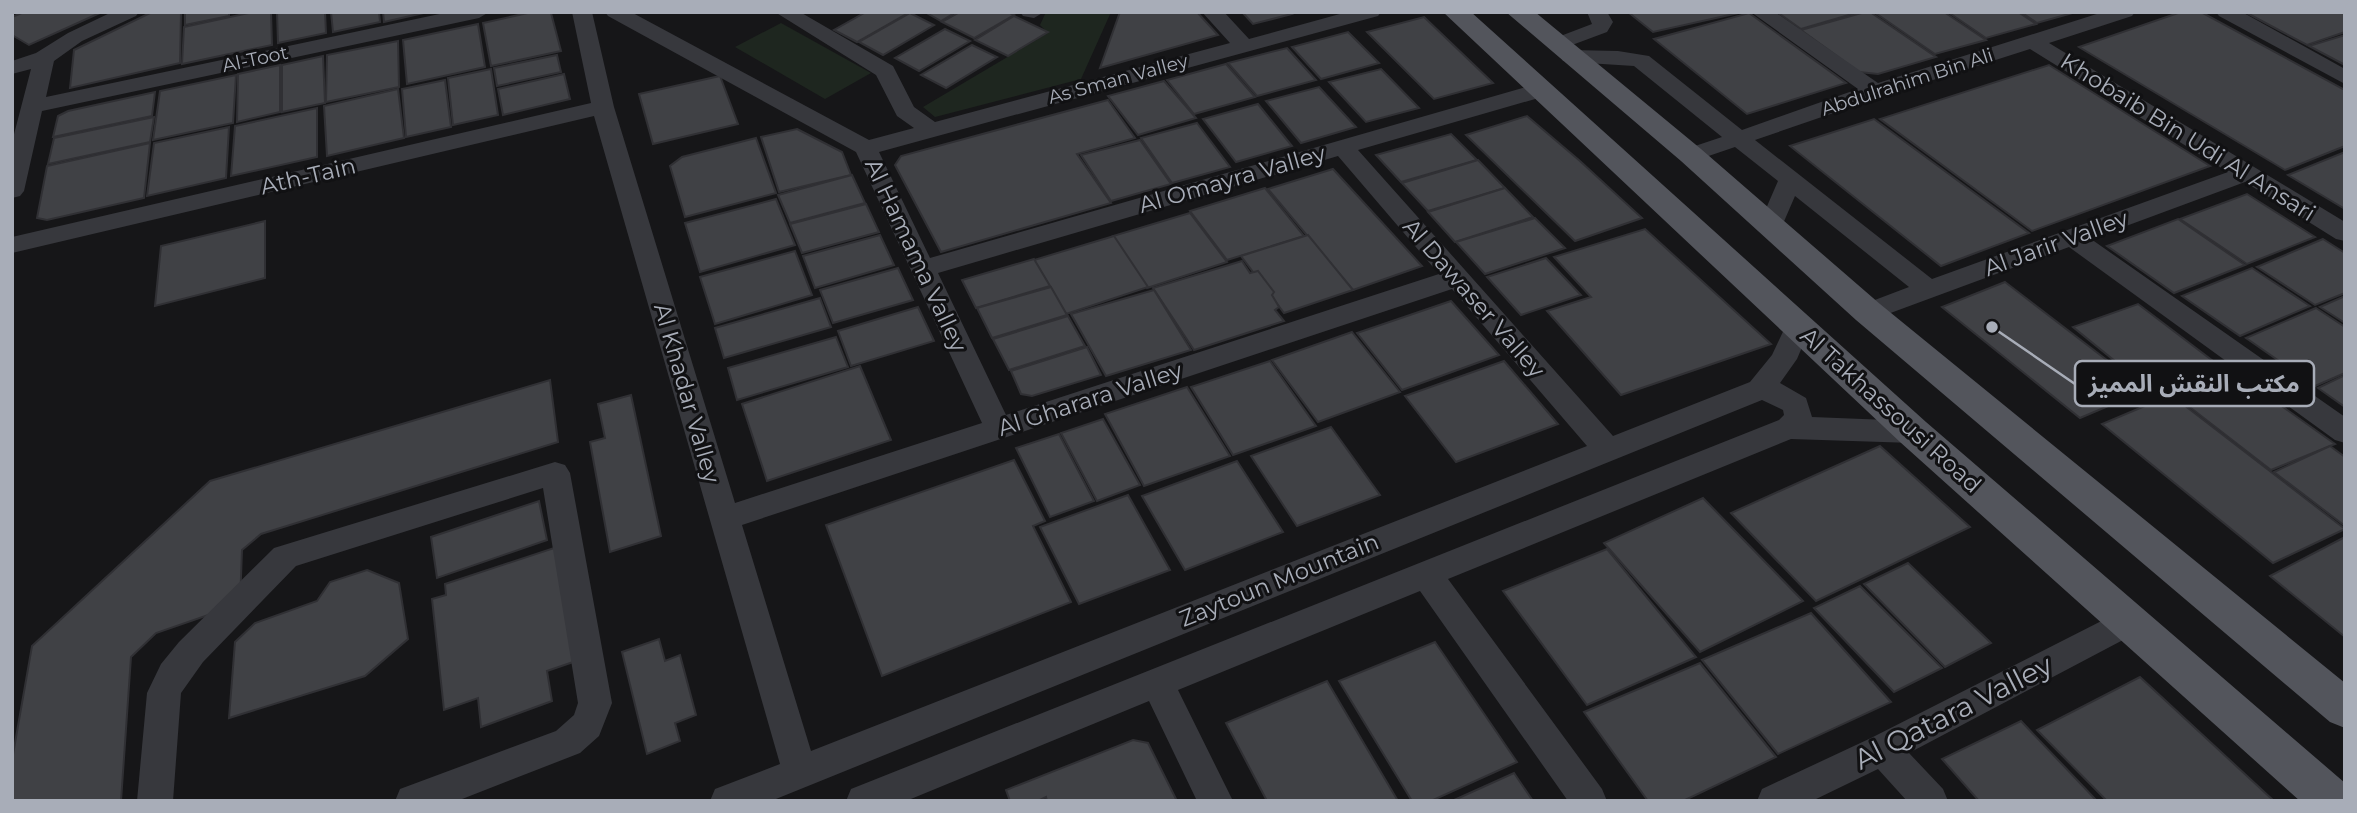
<svg xmlns="http://www.w3.org/2000/svg" width="2357" height="813" font-family="Montserrat,'Noto Sans Arabic',sans-serif">
<style>
.green{fill:#1e261f}
.building{fill:#404145;stroke:#303034;stroke-width:2}
.lines{fill:none;stroke-linecap:round;stroke-linejoin:round}
.minor{fill:#37383d;fill-rule:evenodd}
.major{fill:#53555c;fill-rule:evenodd}
.labels{text-anchor:middle;dominant-baseline:central;stroke-width:6;stroke-linejoin:round;paint-order:stroke}
.far-street-label{font-size:19px;fill:#a8adb8;stroke:#111113}
.street-label{font-size:23px;fill:#a8adb8;stroke:#111113}
.near-street-label{font-size:28px;fill:#a8adb8;stroke:#111113}
.leader{fill:none;stroke:#a8adb8;stroke-width:2.5}
.callout-dot{fill:#a8adb8;stroke:#111113;stroke-width:2.5}
.callout{fill:#111113;stroke:#a8adb8;stroke-width:2.5}
.callout-label{font-size:24px;text-anchor:middle;font-weight:bold;fill:#a8adb8}
</style>
<rect width="100%" height="100%" fill="#161618"/>
<g class="green">
<polygon points="1046,12 1111,12 1081,79 935,117 923,107 1048,33 1040,25"/>
<polygon points="781,23 871,73 825,99 735,47"/>
</g>
<g class="building">
<polygon points="24,12 102,12 29,45 12,35 12,17"/>
<polygon points="152,12 181,12 180,63 70,88 74,50"/>
<polygon points="185,12 229,12 229,16 185,25"/>
<polygon points="253,12 271,12 272,45 182,64 184,27"/>
<polygon points="277,12 325,12 326,33 278,43"/>
<polygon points="331,12 379,12 380,22 333,32"/>
<polygon points="383,12 428,12 384,22"/>
<polygon points="532,12 551,13 561,51 491,66 483,23"/>
<polygon points="866,12 906,12 908,13 857,42 834,30"/>
<polygon points="925,12 956,12 941,21"/>
<polygon points="960,12 1008,12 1014,15 974,38 942,22"/>
<polygon points="1120,12 1197,12 1218,35 1100,68"/>
<polygon points="1242,12 1290,12 1292,14 1253,24"/>
<polygon points="1628,12 1743,12 1653,32"/>
<polygon points="1777,12 1859,12 1801,29"/>
<polygon points="1865,12 1870,12 1936,57 1878,74 1859,72 1801,30"/>
<polygon points="1874,12 1944,12 1986,40 1935,54"/>
<polygon points="1948,12 2018,12 2036,24 1986,38"/>
<polygon points="2021,12 2076,12 2037,23"/>
<polygon points="2181,12 2201,12 2345,90 2345,146 2285,170 2079,47"/>
<polygon points="2245,12 2342,12 2345,14 2345,32 2307,45"/>
<polygon points="910,13 934,25 883,55 859,42"/>
<polygon points="1749,13 1846,83 1747,114 1654,39"/>
<polygon points="1014,16 1048,32 1008,56 975,40"/>
<polygon points="1424,17 1493,83 1434,99 1367,32"/>
<polygon points="478,24 485,67 407,84 403,40"/>
<polygon points="945,29 970,41 919,71 895,58"/>
<polygon points="1348,32 1379,63 1321,79 1292,47"/>
<polygon points="2345,35 2345,65 2309,46"/>
<polygon points="398,41 399,87 326,102 327,55"/>
<polygon points="972,45 997,57 946,88 921,75"/>
<polygon points="1287,48 1316,80 1257,96 1228,63"/>
<polygon points="557,55 561,72 497,86 494,68"/>
<polygon points="323,56 325,103 282,112 282,65"/>
<polygon points="1226,64 1255,97 1194,114 1167,80"/>
<polygon points="280,65 280,112 237,122 238,74"/>
<polygon points="2049,65 2210,166 2032,231 1880,119"/>
<polygon points="491,69 498,115 453,125 448,78"/>
<polygon points="1381,69 1419,108 1366,122 1329,82"/>
<polygon points="564,74 570,99 503,115 498,89"/>
<polygon points="236,75 233,123 153,140 160,91"/>
<polygon points="720,76 738,124 653,144 639,94"/>
<polygon points="445,80 451,127 406,137 402,89"/>
<polygon points="1164,81 1196,118 1138,135 1108,96"/>
<polygon points="1319,87 1356,127 1301,143 1266,101"/>
<polygon points="398,89 404,138 327,156 324,106"/>
<polygon points="155,92 152,116 53,137 58,116 68,111"/>
<polygon points="1108,100 1135,138 1077,154 1111,203 941,252 895,165 901,156"/>
<polygon points="1258,104 1292,146 1236,162 1203,119"/>
<polygon points="317,108 317,157 231,176 235,126"/>
<polygon points="1527,116 1580,161 1642,218 1575,241 1466,135"/>
<polygon points="154,117 150,142 48,164 54,138"/>
<polygon points="1874,119 2029,233 1941,266 1790,146"/>
<polygon points="1197,123 1230,167 1172,183 1141,138"/>
<polygon points="229,127 226,178 147,196 154,143"/>
<polygon points="797,129 842,152 851,175 779,192 761,137"/>
<polygon points="1451,134 1477,160 1401,182 1376,155"/>
<polygon points="756,138 776,193 685,217 670,166 682,157"/>
<polygon points="1140,140 1171,184 1111,201 1081,155"/>
<polygon points="150,143 144,198 47,220 37,218 47,166"/>
<polygon points="2345,152 2345,209 2288,175"/>
<polygon points="1478,160 1505,188 1428,211 1402,183"/>
<polygon points="1333,169 1422,266 1353,290 1268,189"/>
<polygon points="852,175 865,203 790,223 778,195"/>
<polygon points="1265,188 1304,236 1227,260 1190,211"/>
<polygon points="1505,188 1533,217 1455,242 1428,212"/>
<polygon points="2247,194 2315,237 2247,264 2180,219"/>
<polygon points="776,199 795,245 700,272 685,223"/>
<polygon points="866,204 879,232 802,253 790,224"/>
<polygon points="1190,213 1227,262 1147,288 1113,236"/>
<polygon points="1535,218 1565,248 1485,274 1456,242"/>
<polygon points="2178,219 2245,265 2174,293 2107,246"/>
<polygon points="265,221 265,278 155,306 161,246"/>
<polygon points="1645,229 1771,344 1621,395 1547,311 1591,297 1554,257"/>
<polygon points="880,235 894,265 815,288 803,256"/>
<polygon points="1308,235 1353,290 1284,313 1241,256"/>
<polygon points="1114,236 1148,287 1066,314 1034,260"/>
<polygon points="2323,239 2345,253 2345,293 2315,305 2257,267"/>
<polygon points="795,251 812,295 715,324 700,277"/>
<polygon points="1546,258 1581,295 1521,315 1487,277"/>
<polygon points="1034,259 1050,286 976,308 962,280"/>
<polygon points="1242,261 1250,273 1258,271 1274,292 1272,295 1279,307 1275,310 1284,321 1194,350 1153,288"/>
<polygon points="898,268 913,300 833,323 820,290"/>
<polygon points="2252,268 2310,306 2240,336 2182,296"/>
<polygon points="2005,282 2146,390 2080,418 1942,307"/>
<polygon points="1051,287 1067,315 992,338 977,308"/>
<polygon points="1154,290 1191,350 1106,376 1071,314"/>
<polygon points="2345,296 2345,323 2320,307"/>
<polygon points="820,298 831,327 724,358 715,328"/>
<polygon points="1451,301 1499,355 1402,390 1357,333"/>
<polygon points="2138,304 2213,361 2147,387 2073,327"/>
<polygon points="918,307 934,341 851,366 838,331"/>
<polygon points="2316,308 2345,327 2345,373 2315,386 2246,338"/>
<polygon points="1068,316 1085,346 1009,370 993,339"/>
<polygon points="1352,332 1400,392 1318,422 1272,360"/>
<polygon points="836,337 848,367 737,400 728,368"/>
<polygon points="1087,347 1101,375 1032,396 1021,394 1011,371"/>
<polygon points="1270,361 1316,426 1233,455 1191,387"/>
<polygon points="1504,361 1558,424 1456,462 1405,396"/>
<polygon points="2224,365 2335,444 2271,470 2178,398 2171,394 2165,395 2158,390"/>
<polygon points="860,366 891,440 767,481 742,404"/>
<polygon points="2345,375 2345,407 2318,388"/>
<polygon points="550,380 558,442 261,534 242,550 240,604 156,633 131,657 121,801 12,801 12,760 32,646 210,481"/>
<polygon points="1187,387 1230,456 1144,486 1105,414"/>
<polygon points="631,395 661,536 610,552 590,442 605,438 598,404"/>
<polygon points="2171,395 2345,529 2273,563 2102,424"/>
<polygon points="1103,419 1140,485 1097,501 1061,433"/>
<polygon points="1331,427 1380,495 1297,526 1251,456"/>
<polygon points="1059,434 1094,501 1050,517 1016,448"/>
<polygon points="1880,446 1970,527 1816,601 1731,513"/>
<polygon points="2330,446 2345,457 2345,526 2274,472"/>
<polygon points="1014,460 1045,521 1033,526 1071,602 882,676 826,525"/>
<polygon points="1237,461 1283,532 1185,570 1142,496"/>
<polygon points="1128,495 1170,570 1079,604 1040,527"/>
<polygon points="1703,498 1803,601 1700,652 1604,543"/>
<polygon points="539,501 547,540 437,578 431,537"/>
<polygon points="2345,537 2345,637 2270,576"/>
<polygon points="557,547 579,660 547,671 552,701 481,727 478,698 444,710 432,599 446,595 445,584"/>
<polygon points="1607,549 1696,657 1587,705 1503,591"/>
<polygon points="1908,563 1991,643 1945,667 1864,584"/>
<polygon points="367,570 399,583 408,639 365,676 229,718 235,642 255,623 317,601 330,582"/>
<polygon points="1860,586 1942,668 1894,692 1814,608"/>
<polygon points="1811,613 1891,702 1778,754 1702,660"/>
<polygon points="659,639 665,661 680,655 696,715 675,723 680,741 647,754 622,652"/>
<polygon points="1435,642 1517,762 1431,801 1412,801 1339,681"/>
<polygon points="1700,663 1776,757 1683,801 1648,801 1584,712"/>
<polygon points="2140,677 2274,801 2107,801 2037,730"/>
<polygon points="1327,681 1398,801 1267,801 1226,723"/>
<polygon points="2021,721 2097,801 1979,801 1942,759"/>
<polygon points="1133,740 1148,743 1177,801 1047,801 1046,797 1038,801 1010,801 1006,790"/>
<polygon points="1514,773 1533,801 1452,801"/>
</g>
<g class="lines">
<g class="minor">
<polygon points="112,12 139,12 136,16 82,41 54,61 46,97 449,12 489,12 479,18 42,111 24,191 20,196 12,198 12,142 31,69 12,74 12,61 36,53 68,33"/>
<path d="M572,12H592L614,107L735,503L982,423L856,152L608,16L605,12H631L869,140L914,128L897,116L876,75L775,12H800L893,66L914,107L935,122L1230,43L1202,12H1224L1249,39L1347,12H1381L1378,16L879,152L930,258L1533,85H1549L1552,90L1549,95L1358,150L1613,436L1750,382L1772,355L1789,319L1798,317L1807,319L1811,326L1797,359L1780,383L1806,398L1812,417L1913,421L1923,424L1927,432L1923,440L1913,443L1791,439L1448,579L1602,789L1607,801H1568L1420,591L1178,690L1233,801H1197L1149,701L906,801H846L851,789L1779,420L1784,415L1783,410L1762,400L771,801H710L715,789L780,764L594,116L12,253V237L591,103ZM1338,156L1439,274L1006,415L938,273ZM1452,289L1587,446L811,751L742,525Z"/>
<polygon points="1020,12 1044,12 1034,18 1023,16"/>
<polygon points="1587,12 1607,12 1613,22 1607,32 1564,48 1550,48 1546,44 1550,40 1592,24"/>
<path d="M1751,12H1775L1878,83L2103,12H2135L2132,16L2049,43L2345,222V241L2336,239L2245,182L2091,239L2345,417V443L2335,440L2069,247L1877,318L1868,321L1859,318L1855,312L1859,306L1909,287L1795,196L1779,233L1770,235L1761,233L1758,227L1778,181L1735,147L1691,162L1683,160L1679,155L1683,150L1722,137L1634,66L1571,62L1563,61L1560,56L1563,51L1571,50L1618,51L1649,56L1742,130L1858,89ZM2030,49L2228,172L1932,279L1755,140L1883,96Z"/>
<polygon points="2216,12 2242,12 2345,69 2345,84 2219,16"/>
<polygon points="555,462 565,465 570,473 612,703 599,736 580,753 457,801 395,801 400,789 556,731 574,715 578,703 543,488 296,566 203,662 181,693 173,801 137,801 147,693 161,664 179,642 274,548"/>
<polygon points="2129,607 2140,611 2145,621 2140,631 1909,753 1943,789 1948,801 1907,801 1878,769 1812,801 1757,801 1762,789 1871,738"/>
</g>
<g class="major">
<polygon points="1443,12 1471,12 1926,422 2345,783 2345,801 2300,801 1900,442"/>
<polygon points="1506,12 1535,12 1701,149 1880,304 2345,683 2345,728 2330,722 1856,320 1681,161"/>
</g>
</g>
<g class="labels">
<g class="far-street-label">
<text transform="translate(255 59) rotate(-12)">Al-Toot</text>
<text transform="translate(1118 79) rotate(-15)">As Sman Valley</text>
<text transform="translate(1907 82) rotate(-18)">Abdulrahim Bin Ali</text>
</g>
<g class="street-label">
<text transform="translate(2188 137) rotate(32)">Khobaib Bin Udi Al Ansari</text>
<text transform="translate(308 176) rotate(-13)">Ath-Tain</text>
<text transform="translate(1232 179) rotate(-16)">Al Omayra Valley</text>
<text transform="translate(2056 243) rotate(-20)">Al Jarir Valley</text>
<text transform="translate(916 255) rotate(65)">Al Hamama Valley</text>
<text transform="translate(1474 298) rotate(49)">Al Dawaser Valley</text>
<text transform="translate(687 393) rotate(74)">Al Khadar Valley</text>
<text transform="translate(1090 399) rotate(-18)">Al Gharara Valley</text>
<text transform="translate(1891 410) rotate(42)">Al Takhassousi Road</text>
<text transform="translate(1279 580) rotate(-22)">Zaytoun Mountain</text>
</g>
<g class="near-street-label">
<text transform="translate(1953 712) rotate(-27)">Al Qatara Valley</text>
</g>
</g>
<path class="leader" d="M1992 327L2075 384"/>
<circle class="callout-dot" cx="1992" cy="327" r="7"/>
<rect class="callout" x="2075" y="361" width="239" height="45" rx="7"/>
<g class="callout-label">
<text x="2194" y="392">مكتب النقش المميز</text>
</g>
<rect width="2357" height="813" fill="none" stroke="#a8adb8" stroke-width="28"/>
</svg>
